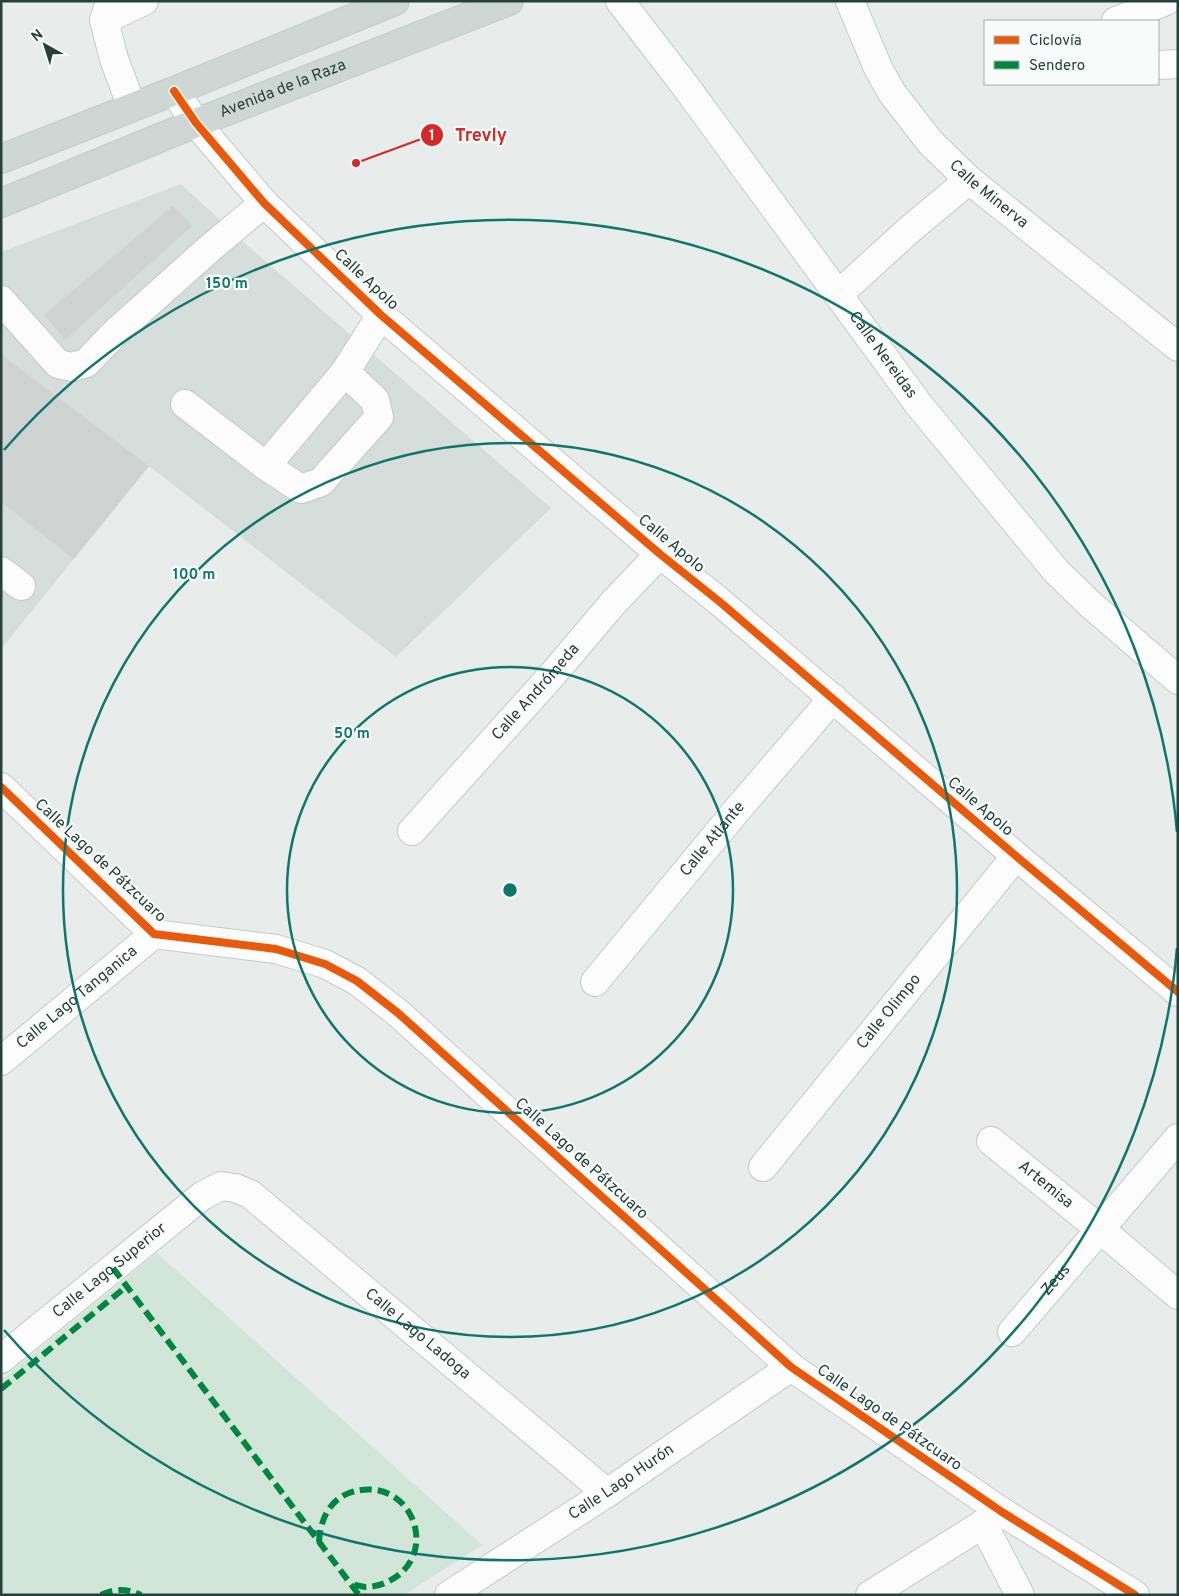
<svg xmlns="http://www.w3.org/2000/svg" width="1179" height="1596" font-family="Overpass,sans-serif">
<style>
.built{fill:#d6dedb}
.green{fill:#d1e6d8}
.building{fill:#cfd4d2}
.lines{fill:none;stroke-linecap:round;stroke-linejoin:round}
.minor-casing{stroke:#c5cac8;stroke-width:30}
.major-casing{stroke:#c3ccc9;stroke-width:30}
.minor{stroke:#fcfcfc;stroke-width:28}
.major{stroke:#cfd7d5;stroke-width:28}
.quiet{stroke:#00873e;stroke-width:6;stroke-dasharray:12 6;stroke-linecap:butt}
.cycleway-casing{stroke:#f7fbf9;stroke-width:11}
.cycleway{stroke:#e8590c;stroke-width:8}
.ring{fill:none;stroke:#0f766e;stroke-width:2.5}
.labels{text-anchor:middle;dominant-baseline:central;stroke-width:4.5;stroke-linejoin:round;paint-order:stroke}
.street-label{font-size:16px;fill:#24423a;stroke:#f7fbf9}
.centre{fill:#0f766e;stroke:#f7fbf9;stroke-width:2.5}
.ring-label{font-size:15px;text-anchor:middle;font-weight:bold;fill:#0f766e;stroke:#f7fbf9;stroke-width:4.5;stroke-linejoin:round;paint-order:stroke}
.leader{fill:none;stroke:#d62828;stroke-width:2}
.callout-dot{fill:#d62828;stroke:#f7fbf9;stroke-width:2}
.mark-label{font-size:15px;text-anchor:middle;font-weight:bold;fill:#fff}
.callout-label{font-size:18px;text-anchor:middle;font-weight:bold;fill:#d62828;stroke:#f7fbf9;stroke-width:4.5;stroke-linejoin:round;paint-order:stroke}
</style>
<rect width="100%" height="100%" fill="#e8edeb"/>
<polygon class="built" points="181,184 249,247 551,508 396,657 149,466 1,649 1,252"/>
<polygon class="green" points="157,1253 482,1545 404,1595 1,1595 1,1380"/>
<g class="building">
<polygon points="173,206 192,226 65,340 44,315"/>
<polygon points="1,352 11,362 149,466 74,559 1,502"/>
</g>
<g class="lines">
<defs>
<g id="minor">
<polyline points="110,1 104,20 114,59 132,107"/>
<path id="s1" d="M620,1L686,87L919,405L1056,571L1090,604L1178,680"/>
<path id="s2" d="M850,1L878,68L892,93L930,142L969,180L1178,347"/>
<polyline points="104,20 144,1"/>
<polyline points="1116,21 1166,1"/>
<polyline points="1158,65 1178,64"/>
<polyline points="174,91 196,123 264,203 381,315 660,554 720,602 1016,856 1178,992"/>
<polyline points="839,294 909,230 969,180"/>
<polyline points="1,300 58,364 72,367 86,363 116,332 209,249 264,203"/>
<polyline points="185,404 266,466 345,372 381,315"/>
<polyline points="266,466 301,489 321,482 379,417 375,400 345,372"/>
<polyline points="1,571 21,586"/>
<polyline points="1,787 154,934 276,949 325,964 357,981 398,1013 791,1367 1002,1512 1135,1595"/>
<path id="s3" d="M412,831L553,674L614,602L660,554"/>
<path id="s4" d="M595,982L737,810L833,698"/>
<path id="s5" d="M1,1061L154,934"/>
<path id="s6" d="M991,1141L1100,1229L1178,1295"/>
<path id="s7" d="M763,1167L1016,856"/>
<path id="s8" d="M1012,1332L1178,1138"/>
<path id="s9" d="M1,1359L202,1196L221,1186L235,1188L250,1194L607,1493"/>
<polyline points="983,1524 1020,1595"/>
<path id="s10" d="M449,1595L607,1493L791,1367"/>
<polyline points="870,1595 1002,1512"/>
</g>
<g id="major">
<polyline points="1,159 174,91 395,1"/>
<path id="s11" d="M1,203L196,123L509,1"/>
</g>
</defs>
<use href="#minor" class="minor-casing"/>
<use href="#major" class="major-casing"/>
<use href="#minor" class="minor"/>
<use href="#major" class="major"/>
<g class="quiet">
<polyline points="113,1268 359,1595"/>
<polyline points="1,1389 127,1286"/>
<path d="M319,1542C320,1522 328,1501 349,1493C411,1471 444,1556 387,1582C381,1585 373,1587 365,1587C361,1586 355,1585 350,1584"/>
<path d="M101,1595C115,1588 128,1589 141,1595"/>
</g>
<defs>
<g id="cycleway">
<polyline points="174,91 196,123 264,203 381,315 660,554 720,602 1016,856 1178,992"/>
<polyline points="1,787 154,934 276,949 325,964 357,981 398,1013 791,1367 1002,1512 1135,1595"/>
</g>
</defs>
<use href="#cycleway" class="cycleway-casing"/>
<use href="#cycleway" class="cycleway"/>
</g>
<g class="ring">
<circle cx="510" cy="890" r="223"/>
<circle cx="510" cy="890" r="447"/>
<path d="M1177 948A670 670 0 0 1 4 1330M4 450A670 670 0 0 1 1177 832"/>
</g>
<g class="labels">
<g class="street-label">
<text stroke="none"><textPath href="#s11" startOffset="304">Avenida de la Raza</textPath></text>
<text stroke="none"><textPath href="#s2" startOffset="242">Calle Minerva</textPath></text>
<text transform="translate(366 280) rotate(43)">Calle Apolo</text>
<text stroke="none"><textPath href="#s1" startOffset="441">Calle Nereidas</textPath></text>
<text transform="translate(671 544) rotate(40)">Calle Apolo</text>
<text stroke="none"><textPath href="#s3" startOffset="186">Calle Andrómeda</textPath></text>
<text transform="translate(980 807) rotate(41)">Calle Apolo</text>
<text stroke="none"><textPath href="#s4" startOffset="185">Calle Atlante</textPath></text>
<text transform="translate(100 861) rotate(43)">Calle Lago de Pátzcuaro</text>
<text stroke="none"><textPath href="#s5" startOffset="99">Calle Lago Tanganica</textPath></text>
<text stroke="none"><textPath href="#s7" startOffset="200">Calle Olimpo</textPath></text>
<text transform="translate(581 1159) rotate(42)">Calle Lago de Pátzcuaro</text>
<text stroke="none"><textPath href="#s6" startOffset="70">Artemisa</textPath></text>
<text stroke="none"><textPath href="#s9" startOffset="140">Calle Lago Superior</textPath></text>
<text stroke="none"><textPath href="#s8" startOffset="68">Zeus</textPath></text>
<text stroke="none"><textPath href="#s9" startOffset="529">Calle Lago Ladoga</textPath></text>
<text transform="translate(889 1418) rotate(35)">Calle Lago de Pátzcuaro</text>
<text stroke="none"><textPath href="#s10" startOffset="206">Calle Lago Hurón</textPath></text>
</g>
</g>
<circle cx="510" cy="890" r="8" class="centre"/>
<g class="ring-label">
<text x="227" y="288">150 m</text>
<text x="194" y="579">100 m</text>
<text x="352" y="738">50 m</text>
</g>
<path class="leader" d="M356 163L432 135"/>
<g class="callout-dot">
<circle cx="356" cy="163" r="5"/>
<circle cx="432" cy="135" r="12"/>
</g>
<g class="mark-label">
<text x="432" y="140">1</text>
</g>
<g class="callout-label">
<text x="481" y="141">Trevly</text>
</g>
<rect width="1179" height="1596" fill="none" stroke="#24423a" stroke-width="5"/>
<rect x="984" y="20" width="175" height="65" fill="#f7fbf9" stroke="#a3b1ad"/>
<rect x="994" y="36" width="25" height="8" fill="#e8590c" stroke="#a3b1ad"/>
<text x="1029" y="45" font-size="15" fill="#24423a">Ciclovía</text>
<rect x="994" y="61" width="25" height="8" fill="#00873e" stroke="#a3b1ad"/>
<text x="1029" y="70" font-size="15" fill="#24423a">Sendero</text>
<g transform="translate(45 45) rotate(321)" stroke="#f7fbf9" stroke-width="4" paint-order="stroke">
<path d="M0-4L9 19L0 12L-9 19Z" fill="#24423a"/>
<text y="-8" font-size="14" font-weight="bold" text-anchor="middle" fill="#24423a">N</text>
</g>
</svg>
